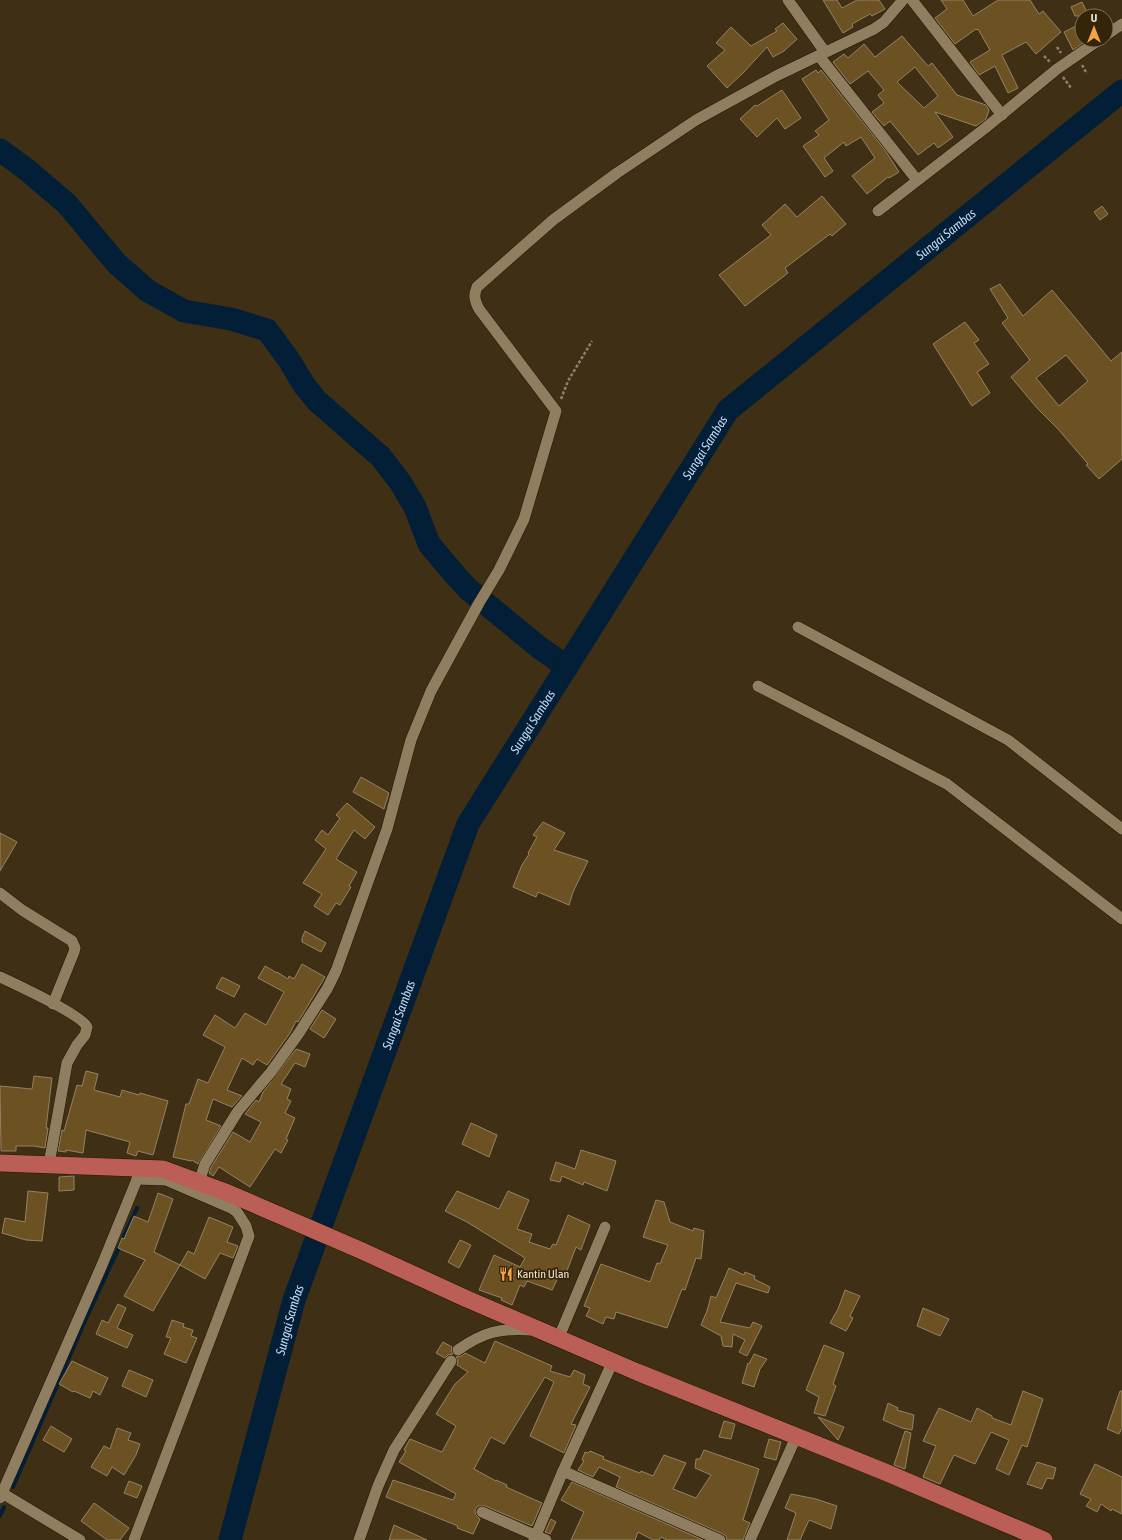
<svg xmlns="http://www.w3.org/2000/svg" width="1122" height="1540" font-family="'Asap Condensed',sans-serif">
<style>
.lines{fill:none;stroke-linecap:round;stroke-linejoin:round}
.stream{stroke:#021f37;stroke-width:4}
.river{stroke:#021f37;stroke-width:23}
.building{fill:#6c5223;stroke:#948265;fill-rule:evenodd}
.minor-casing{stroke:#251700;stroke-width:12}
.primary-casing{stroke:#251700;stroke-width:18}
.path{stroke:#8e826c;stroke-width:2.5;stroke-dasharray:3 2;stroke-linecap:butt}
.minor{stroke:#907e61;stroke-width:11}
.primary{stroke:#ba5e56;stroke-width:17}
.labels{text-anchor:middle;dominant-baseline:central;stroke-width:3.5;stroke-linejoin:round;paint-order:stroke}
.poi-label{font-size:12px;fill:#ece3d3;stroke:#342509;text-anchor:start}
.water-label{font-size:13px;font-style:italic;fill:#c3dbf2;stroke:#342509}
</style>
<rect width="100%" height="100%" fill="#3f2f14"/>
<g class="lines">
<g class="stream">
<polyline points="13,1487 85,1321 137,1208"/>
<polyline points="0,1516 4,1507"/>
</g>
<g class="river">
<polyline points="0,150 26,169 67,204 117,264 148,291 184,311 231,319 267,330 289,360 304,385 317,401 381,457 400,482 415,507 429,544 456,576 468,589 540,648 567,667"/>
<path id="s1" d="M230,1540L294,1300L468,824L728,410L1122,91"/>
</g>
</g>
<g class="building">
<polygon points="823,0 837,0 842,8 857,0 879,0 885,9 872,16 870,14 852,24 853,27 843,33"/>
<polygon points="941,0 963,0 973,16 998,0 1030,0 1039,14 1043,11 1061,32 1036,54 1026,42 1002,55 1018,88 1008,93 995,66 979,75 970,62 990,50 978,29 977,30 976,29 955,44 935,18 947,9"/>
<polygon points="1082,2 1089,16 1075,16 1071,7"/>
<polygon points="783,23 797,39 784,51 773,57 767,47 743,73 727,88 707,66 725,50 716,43 731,27 751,46 777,31 775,29"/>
<polygon points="1078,25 1082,33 1082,40 1086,41 1073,50 1064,32"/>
<path d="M902,36L928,66L932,63L957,95L986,105L989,110L986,119L976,126L935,112L953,137L938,148L934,143L918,155L890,121L884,126L872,112L884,103L878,95L884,90L868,71L850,84L833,62L844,54L848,58L864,44L875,57ZM915,67L938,96L924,108L897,82Z"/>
<polygon points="816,70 818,73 821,70 885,150 899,172 889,178 888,177 867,194 852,176 875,158 861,137 846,146 844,142 824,158 833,171 825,177 803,146 819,135 815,131 829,120 802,79"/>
<polygon points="782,90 801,118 785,129 777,118 757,137 740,119 755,105 757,106"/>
<polygon points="822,196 846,224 832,236 830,234 785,268 788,273 745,306 719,275 771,235 762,225 785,204 797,217"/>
<polygon points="1102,206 1108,214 1100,220 1094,212"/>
<path d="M1000,284L1023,316L1052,290L1111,361L1122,352V459L1099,479L1086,465L1088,464L1058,429L1037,408L1011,377L1030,360L1002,323L1008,318L990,289ZM1066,355L1088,381L1059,406L1036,378Z"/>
<polygon points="965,322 979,340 974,343 989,364 977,372 990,393 972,406 933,344"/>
<polygon points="361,777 389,793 384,809 353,792"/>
<polygon points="347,803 375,827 365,839 354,830 336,859 357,872 349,886 351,887 340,905 336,903 328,915 314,906 322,894 303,883 326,849 315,840 322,830 328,835 340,818 336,815"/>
<polygon points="543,822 565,833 554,850 588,861 573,892 569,905 538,892 536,897 513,887 522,865 529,854 528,853 537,837 533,835"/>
<polygon points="0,833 17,842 0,871"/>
<polygon points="305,931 326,943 321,952 302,942 302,938"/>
<polygon points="302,964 325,977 298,1022 296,1021 290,1033 267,1065 257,1059 253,1065 242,1058 227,1090 242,1096 232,1107 213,1099 206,1120 221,1126 198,1164 192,1160 191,1161 173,1157 186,1104 189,1104 198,1079 208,1083 225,1047 203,1035 215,1015 235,1028 245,1013 266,1025 284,992 258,978 265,966 277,973 277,972 288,979 289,976 294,979"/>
<polygon points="222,977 240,986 234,997 216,988"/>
<polygon points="322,1010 336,1019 324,1038 310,1029"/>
<polygon points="296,1049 310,1054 305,1067 295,1063 281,1084 291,1089 287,1099 291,1101 285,1113 295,1118 286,1139 288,1140 281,1153 275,1149 250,1187 219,1167 213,1176 209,1173 211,1167 233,1132 250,1142 261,1122 245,1114 256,1100 259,1102 263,1092"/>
<polygon points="86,1071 98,1074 94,1090 120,1097 122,1090 139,1095 140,1093 168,1101 153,1155 138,1151 136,1156 127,1153 130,1142 86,1130 83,1153 66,1150 66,1152 58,1151 62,1130 64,1131 77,1085 82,1086"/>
<polygon points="34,1076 52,1078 46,1128 48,1128 45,1148 34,1146 16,1146 16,1151 1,1151 0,1086 32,1089"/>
<polygon points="471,1123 497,1135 489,1157 462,1144"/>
<polygon points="581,1150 616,1161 607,1191 584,1182 583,1185 562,1176 560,1182 550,1180 556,1162 575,1169"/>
<polygon points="74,1176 74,1190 59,1191 59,1177"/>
<polygon points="28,1191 48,1193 42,1241 26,1240 2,1233 5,1218 25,1222"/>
<polygon points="457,1191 499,1209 508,1191 529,1200 517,1229 532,1234 529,1242 550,1249 553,1244 556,1245 568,1215 590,1225 581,1250 576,1247 565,1276 560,1274 552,1290 527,1281 524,1287 520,1285 512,1305 501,1300 502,1298 479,1290 494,1255 520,1267 525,1258 467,1222 445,1211"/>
<polygon points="158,1193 173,1199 154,1252 180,1265 153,1311 124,1296 145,1260 118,1248 122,1238 124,1239 134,1216 148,1222"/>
<polygon points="656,1200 664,1202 670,1222 693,1231 694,1228 704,1231 701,1259 696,1258 685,1290 682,1289 667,1328 616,1312 614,1319 606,1317 603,1324 586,1316 590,1308 584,1306 601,1264 650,1282 657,1263 660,1264 668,1245 643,1237"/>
<polygon points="209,1217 233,1227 227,1242 238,1246 233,1258 220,1253 205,1279 180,1265 188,1251 194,1254"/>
<polygon points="460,1240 471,1245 459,1268 448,1262"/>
<polygon points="729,1268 744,1275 745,1272 755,1276 754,1279 770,1287 768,1293 736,1283 720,1322 750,1328 753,1322 762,1326 747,1356 739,1352 745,1340 733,1334 732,1347 723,1346 721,1336 701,1325 707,1311 711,1296 716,1298"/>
<polygon points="845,1290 860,1296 850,1316 853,1318 846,1331 830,1323 838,1309"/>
<polygon points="118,1304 126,1308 117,1328 133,1335 127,1348 96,1334 102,1320 108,1323"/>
<polygon points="923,1308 949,1319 940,1336 917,1326"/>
<polygon points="172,1320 184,1324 183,1327 193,1330 191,1336 197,1338 186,1363 164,1354 171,1338 166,1337"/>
<polygon points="495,1341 552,1366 550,1371 570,1377 574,1370 585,1375 583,1384 590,1387 571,1424 576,1425 564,1453 530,1436 554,1382 545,1377 504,1444 491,1437 474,1469 496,1481 496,1480 507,1485 506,1487 542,1503 532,1526 485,1506 478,1506 475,1510 475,1513 477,1516 480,1519 473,1534 457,1528 458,1526 386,1497 393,1480 453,1500 456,1494 399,1462 406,1451 404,1450 410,1439 442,1452 456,1426 436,1414 455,1384 468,1372 457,1365 458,1361 456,1357 462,1356 465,1353 485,1363"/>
<polygon points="443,1342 452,1347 451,1351 453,1354 448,1355 445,1358 436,1353"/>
<polygon points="824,1345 844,1353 833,1384 836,1386 825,1416 814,1413 819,1397 806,1390"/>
<polygon points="754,1354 767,1359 760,1369 754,1387 742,1383 748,1363 749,1364"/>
<polygon points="72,1361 108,1378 100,1395 93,1391 90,1398 74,1391 73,1392 59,1384"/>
<polygon points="129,1370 153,1380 146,1397 122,1386"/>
<polygon points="1023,1391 1043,1399 1027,1447 1022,1445 1009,1475 996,1469 1009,1440 991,1432 975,1464 954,1455 940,1484 923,1477 936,1446 923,1441 939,1408 971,1422 977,1408 992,1416 992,1418 1011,1425"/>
<polygon points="1120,1391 1122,1391 1122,1428 1119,1434 1107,1429"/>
<polygon points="888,1403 898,1408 897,1410 914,1415 912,1430 902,1428 883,1420"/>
<polygon points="818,1417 844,1427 838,1440"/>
<polygon points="724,1421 735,1424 731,1439 719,1437"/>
<polygon points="51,1426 72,1439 64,1452 43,1440"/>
<polygon points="117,1428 131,1433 128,1440 140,1444 136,1455 124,1475 112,1467 107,1476 91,1467 104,1446 110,1449"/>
<polygon points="905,1431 911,1433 905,1469 894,1465"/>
<polygon points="769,1439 781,1442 776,1460 764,1457"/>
<polygon points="704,1450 759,1469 743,1520 750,1523 743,1540 727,1540 726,1536 723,1534 616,1487 620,1477 599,1467 593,1477 578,1470 584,1461 582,1460 585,1452 588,1453 590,1451 604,1457 603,1459 640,1473 641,1471 653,1476 664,1455 686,1463 673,1489 696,1498 711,1475 695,1468 696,1459 700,1459"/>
<polygon points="1037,1462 1056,1468 1053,1479 1047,1478 1042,1489 1027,1484"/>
<polygon points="1095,1464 1122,1477 1122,1514 1112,1509 1111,1511 1101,1504 1097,1512 1086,1506 1091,1499 1080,1494"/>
<polygon points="129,1481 142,1486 137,1498 124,1493"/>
<polygon points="572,1482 703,1540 667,1540 661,1537 659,1540 653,1540 638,1532 635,1540 571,1540 584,1512 561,1500"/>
<polygon points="791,1494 816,1499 837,1506 831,1529 809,1520 800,1540 787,1540 796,1513 785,1508"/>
<polygon points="94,1503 129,1528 120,1540 107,1540 81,1521"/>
<polygon points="551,1519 556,1522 550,1534 545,1532"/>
<polygon points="394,1525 427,1540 389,1540"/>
</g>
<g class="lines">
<defs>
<g id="minor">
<polyline points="788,0 825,52"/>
<polyline points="912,0 1002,115"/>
<polyline points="1106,35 1122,24"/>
<polyline points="819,56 917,180"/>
<polyline points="878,211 984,129 1057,69 1099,40"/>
<polyline points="798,627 1008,740 1122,829"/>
<polyline points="758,686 947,784 1122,919"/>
<polyline points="0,893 22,910 72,941 75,948 74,952 53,1004"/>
<path d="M0,977C15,984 82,1015 87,1027L85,1035L77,1045L67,1063L49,1164"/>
<path d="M199,1182L205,1164L238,1111L271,1072L299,1033L327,989L336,971L387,829L411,740L431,691L479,603L499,570L524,519L556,411L479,309C475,301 473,296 477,287L553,220L617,173L696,120L776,76L874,29L884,22L903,0"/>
<polyline points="559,1337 605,1227"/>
<path d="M458,1350C483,1332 500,1328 531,1330"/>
<polyline points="563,1471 613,1361"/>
<polyline points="2,1493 80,1540"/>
<polyline points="0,1498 102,1265 140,1172"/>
<polyline points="482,1512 546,1540"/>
<polyline points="134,1540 236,1271 249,1236 246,1226 237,1212 231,1208 166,1180 137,1179"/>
<polyline points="359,1540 378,1486 394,1450 451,1361"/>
<polyline points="534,1540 563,1471 720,1540"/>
<polyline points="750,1540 796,1437"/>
</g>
<polyline id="primary" points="0,1163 163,1169 228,1193 360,1250 467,1299 637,1372 885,1472 1044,1540"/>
</defs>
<use href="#minor" class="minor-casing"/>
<use href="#primary" class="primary-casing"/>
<g class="path">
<polyline points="1057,47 1061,53"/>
<polyline points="1044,56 1050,62"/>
<polyline points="1082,65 1087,74"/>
<polyline points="1063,77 1071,88"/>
<polyline points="561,399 568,381 592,341"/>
</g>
<use href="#minor" class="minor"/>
<use href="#primary" class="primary"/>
</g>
<defs>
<symbol id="restaurant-bare" viewBox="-9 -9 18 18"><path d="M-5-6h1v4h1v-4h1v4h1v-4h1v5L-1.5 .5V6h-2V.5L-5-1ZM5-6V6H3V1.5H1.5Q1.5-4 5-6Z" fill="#f4a444" stroke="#342509" stroke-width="2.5" paint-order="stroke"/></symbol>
</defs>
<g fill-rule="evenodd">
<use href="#restaurant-bare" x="496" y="1264" width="20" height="20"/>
</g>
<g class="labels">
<g class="poi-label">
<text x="517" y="1274">Kantin Ulan</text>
</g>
<g class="water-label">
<text stroke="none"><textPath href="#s1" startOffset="1524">Sungai Sambas</textPath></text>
<text stroke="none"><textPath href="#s1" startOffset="1200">Sungai Sambas</textPath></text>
<text stroke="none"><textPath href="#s1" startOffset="876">Sungai Sambas</textPath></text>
<text stroke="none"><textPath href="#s1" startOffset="552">Sungai Sambas</textPath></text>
<text stroke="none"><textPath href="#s1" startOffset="228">Sungai Sambas</textPath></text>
</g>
</g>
<g transform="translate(1094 28)"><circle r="19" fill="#342509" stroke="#7e715a"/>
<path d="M0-3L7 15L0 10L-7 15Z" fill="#f4a444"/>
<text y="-6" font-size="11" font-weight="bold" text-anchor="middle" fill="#ece3d3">U</text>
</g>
</svg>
